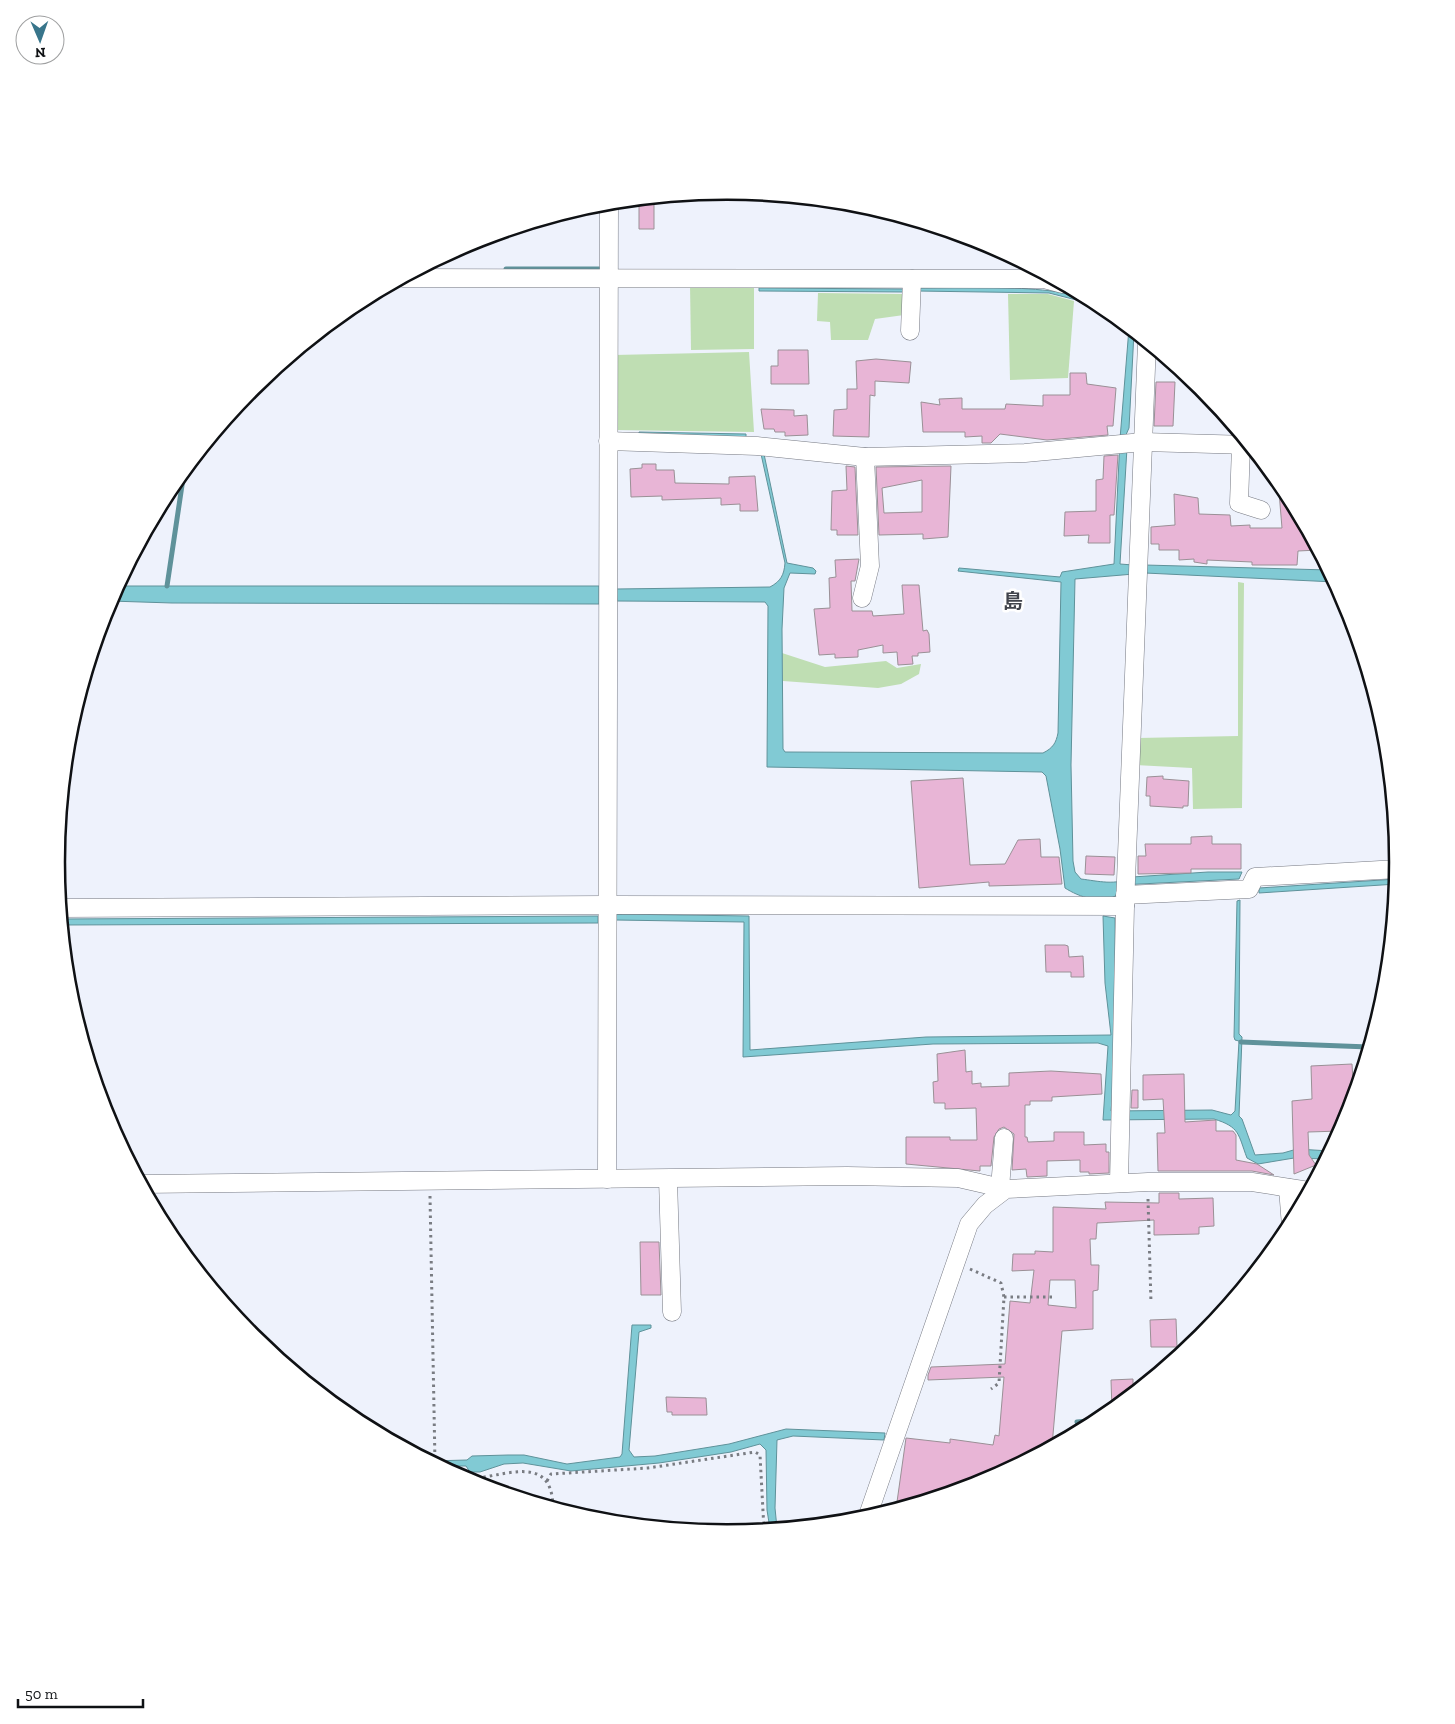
<svg xmlns="http://www.w3.org/2000/svg" width="1455" height="1724" font-family="'Zilla Slab','Noto Sans JP',serif">
<style>
.green{fill:#bfdeb3}
.water{fill:#81cad4;stroke:#5f929a}
.lines{fill:none;stroke-linecap:round;stroke-linejoin:round}
.stream{stroke:#5f929a;stroke-width:5}
.building{fill:#e8b5d6;stroke:#9a9096;fill-rule:evenodd}
.minor-casing{stroke:#767982;stroke-width:19}
.path{stroke:#797c82;stroke-width:3;stroke-dasharray:2.5 4;stroke-linecap:butt}
.minor{stroke:#fff;stroke-width:18}
.labels{text-anchor:middle;dominant-baseline:central;stroke-width:5;stroke-linejoin:round;paint-order:stroke}
.neighbourhood-label{font-size:20px;font-weight:bold;fill:#41444c;stroke:#fff}
.rim{fill:none;stroke:#0f1114;stroke-width:2.5}
</style>
<rect width="100%" height="100%" fill="#eef2fc"/>
<g class="green">
<polygon points="690,284 754,286 754,349 691,350"/>
<polygon points="818,293 903,294 904,315 875,319 868,340 831,340 830,322 817,321"/>
<polygon points="1008,294 1048,294 1074,301 1068,378 1010,380"/>
<polygon points="749,352 754,432 614,430 614,355"/>
<polygon points="1238,582 1244,583 1242,808 1193,809 1192,768 1135,765 1138,738 1238,736"/>
<polygon points="782,653 825,667 886,661 897,668 921,664 919,674 901,684 878,688 783,681"/>
</g>
<g class="water">
<polygon points="759,288 904,289 904,292 759,291"/>
<path d="M917,288C958,288 1074,282 1104,307L1049,293L917,291Z"/>
<path d="M1129,328L1134,332L1129,428L1125,437L1127,448L1120,564L1133,565L1134,574L1075,579L1071,765L1073,861L1075,872L1081,879C1098,881 1116,886 1132,877L1208,872H1242L1239,879L1120,885L1117,895C1102,905 1079,897 1065,888L1060,849L1046,776L1042,772L767,767L768,606L765,602L617,601L616,589L770,587C781,581 784,575 785,563L761,454H764L787,563L813,568L816,571L815,574L790,573L784,588L782,629L783,749L785,752L1043,753C1053,748 1056,743 1058,733L1061,582L958,571L959,568L1060,577L1062,572L1114,564L1120,439Z"/>
<polygon points="639,432 746,434 746,439 639,437"/>
<polygon points="1145,565 1329,570 1335,582 1145,573"/>
<polygon points="118,586 599,586 599,604 172,603 110,601"/>
<polygon points="1397,879 1397,884 1259,893 1259,888"/>
<path d="M1240,900L1239,1034L1242,1037L1239,1116L1242,1119L1255,1155L1283,1153L1297,1149L1330,1151L1326,1159L1294,1158L1258,1164L1247,1158C1238,1134 1240,1127 1214,1119L1103,1120L1108,1046L1098,1043L933,1044L743,1057L744,922L616,920V914L749,916L750,1050L926,1037L1111,1035L1105,983L1103,916L1115,918L1116,1056L1111,1111L1212,1110L1231,1115L1235,1111L1239,1041L1235,1040L1234,1037L1237,901Z"/>
<polygon points="598,916 598,923 62,925 62,919"/>
<polygon points="632,1325 651,1325 651,1328 639,1332 629,1450 634,1457 655,1456 729,1444 786,1429 885,1433 884,1440 793,1436 777,1440 775,1508 777,1528 770,1529 767,1510 766,1450 760,1444 731,1452 659,1463 571,1471 523,1463 504,1464 480,1472 470,1472 466,1466 440,1466 430,1461 467,1460 472,1456 508,1455 524,1455 567,1464 620,1457 622,1454"/>
</g>
<g class="lines">
<g class="stream">
<polyline points="506,269 599,269"/>
<polyline points="167,586 184,472"/>
<polyline points="1241,1042 1369,1047"/>
<polyline points="1077,1422 1100,1420"/>
</g>
</g>
<g class="building">
<polygon points="654,198 654,229 639,229 639,199"/>
<polygon points="778,350 808,350 809,384 771,384 771,366 778,366"/>
<polygon points="876,359 911,362 909,383 875,381 875,396 870,395 869,437 833,436 834,410 847,409 847,389 857,389 856,361"/>
<polygon points="1070,373 1086,373 1087,384 1116,388 1113,426 1107,426 1108,435 1047,440 1000,434 991,443 982,443 982,436 965,437 965,432 923,432 921,402 940,405 939,399 962,398 962,409 1005,409 1006,404 1043,406 1043,395 1070,395"/>
<polygon points="1156,382 1175,382 1173,426 1154,426"/>
<polygon points="761,409 794,410 794,416 807,415 808,435 785,436 785,432 775,432 774,429 764,429"/>
<polygon points="1118,455 1114,515 1110,515 1110,543 1088,543 1089,535 1064,536 1065,512 1096,511 1096,480 1103,479 1104,456"/>
<polygon points="642,464 656,464 656,470 674,470 675,483 729,484 729,477 755,476 758,511 740,511 740,504 721,505 721,498 662,500 662,496 631,497 630,469 642,468"/>
<polygon points="846,466 855,467 858,535 837,535 837,530 831,530 832,491 847,490"/>
<path d="M951,466L948,537L923,539V534L879,535L876,467ZM922,480V512L884,513L882,488Z"/>
<polygon points="1278,480 1286,489 1318,550 1298,551 1297,565 1252,565 1252,562 1207,560 1207,564 1194,562 1194,559 1179,560 1179,550 1159,550 1159,544 1151,544 1151,527 1175,525 1174,494 1198,498 1199,514 1230,515 1231,526 1250,525 1250,528 1282,528"/>
<polygon points="859,559 855,581 851,581 852,611 872,611 873,616 904,614 902,585 919,585 923,631 927,630 929,634 930,652 918,653 918,656 912,656 913,664 898,665 897,652 883,653 883,645 858,650 858,657 835,658 835,654 819,655 814,609 830,608 829,578 836,577 835,560"/>
<polygon points="1163,776 1163,779 1189,781 1188,806 1183,806 1183,808 1150,806 1150,796 1146,796 1147,777"/>
<polygon points="963,778 970,865 1005,864 1018,840 1040,839 1041,857 1059,857 1062,884 989,886 989,882 919,888 911,781"/>
<polygon points="1212,836 1212,844 1241,844 1241,869 1191,869 1191,873 1138,874 1138,856 1146,856 1145,844 1191,844 1191,837"/>
<polygon points="1086,856 1115,857 1114,875 1085,874"/>
<polygon points="1045,945 1065,945 1068,946 1069,957 1083,956 1084,977 1071,977 1071,972 1046,972"/>
<polygon points="965,1050 966,1072 972,1071 972,1084 981,1083 981,1087 1009,1086 1009,1073 1051,1071 1101,1074 1102,1094 1052,1097 1052,1101 1030,1101 1030,1105 1025,1105 1025,1137 1027,1137 1028,1142 1054,1141 1054,1132 1084,1132 1084,1145 1106,1144 1106,1152 1109,1152 1109,1173 1089,1174 1089,1172 1080,1172 1080,1160 1047,1161 1047,1176 1027,1177 1026,1169 1012,1170 1014,1134 1004,1127 999,1129 994,1137 991,1166 980,1166 980,1171 906,1164 906,1137 950,1137 950,1140 977,1140 976,1108 945,1109 945,1103 934,1103 933,1082 938,1081 937,1054"/>
<polygon points="1352,1064 1354,1099 1348,1119 1341,1131 1308,1132 1309,1155 1316,1165 1294,1174 1292,1101 1312,1099 1311,1066"/>
<polygon points="1184,1074 1185,1122 1216,1120 1216,1131 1233,1131 1236,1135 1236,1160 1257,1164 1274,1175 1252,1171 1158,1171 1157,1133 1165,1133 1163,1099 1143,1100 1143,1075"/>
<polygon points="1132,1090 1138,1090 1138,1108 1131,1108"/>
<path d="M1159,1193H1179V1199L1213,1198L1214,1226L1199,1227V1234L1154,1235V1220L1097,1223L1096,1239H1090L1091,1265H1099L1098,1290L1093,1291V1329L1062,1331L1052,1446L984,1482L896,1509L906,1438L950,1443V1439L993,1445L995,1435L999,1436L1004,1377L928,1380V1375L931,1367L1005,1364L1010,1301L1030,1303L1034,1270L1012,1271L1013,1254H1035V1251L1053,1252V1207L1106,1209L1105,1202L1159,1203ZM1050,1280H1075L1076,1308L1048,1305Z"/>
<polygon points="640,1242 659,1242 661,1295 641,1295"/>
<polygon points="1176,1319 1177,1347 1151,1347 1150,1320"/>
<polygon points="1133,1379 1133,1393 1112,1410 1111,1380"/>
<polygon points="666,1397 706,1398 707,1415 672,1415 672,1412 667,1412"/>
</g>
<g class="lines">
<defs>
<g id="minor">
<polyline points="403,278 1044,279 1063,284"/>
<polyline points="910,331 912,279"/>
<polyline points="608,441 757,446 865,457 1025,453 1143,442 1249,445"/>
<polyline points="1241,446 1239,503 1261,510"/>
<polyline points="862,598 870,566 865,457"/>
<polyline points="1125,895 1249,889 1255,877 1398,869"/>
<polyline points="61,908 606,905 1125,906"/>
<polyline points="607,1179 609,202"/>
<polyline points="668,1179 672,1312"/>
<polyline points="1119,1183 1125,906 1147,342"/>
<polyline points="142,1184 847,1176 958,1178 1006,1189"/>
<polyline points="1000,1188 1004,1138"/>
<polyline points="1288,1188 1291,1226"/>
<polyline points="867,1518 969,1224 985,1205 1006,1189 1148,1182 1252,1182 1309,1191"/>
</g>
</defs>
<use href="#minor" class="minor-casing"/>
<g class="path">
<polyline points="191,464 192,462"/>
<polyline points="430,1196 435,1463"/>
<polyline points="1148,1199 1151,1303"/>
<polyline points="970,1269 1001,1283 1004,1297 999,1383 991,1389"/>
<polyline points="1004,1297 1053,1297"/>
<polyline points="422,1456 435,1455"/>
<path d="M464,1479C498,1480 552,1449 553,1507"/>
<polyline points="547,1481 551,1474 648,1468 755,1452 760,1455 764,1530"/>
</g>
<use href="#minor" class="minor"/>
</g>
<g class="labels">
<g class="neighbourhood-label">
<text x="1013" y="601">島</text>
</g>
</g>
<path d="M0 0H1455V1724H0ZM65 862a662 662 0 1 1 1324 0a662 662 0 1 1-1324 0Z" fill="#fff" fill-rule="evenodd"/>
<path class="rim" d="M65 862a662 662 0 1 1 1324 0a662 662 0 1 1-1324 0Z"/>
<g transform="translate(40 40) rotate(178)"><circle r="24" fill="#ffffff" stroke="#9fa0a1"/>
<path d="M0-4L9 19L0 12L-9 19Z" fill="#38758b"/>
<text y="-8" font-size="14" font-weight="bold" text-anchor="middle" fill="#0f1114">N</text>
</g>
<path d="M18 1699v8h125v-8" fill="none" stroke="#0f1114" stroke-width="2.5"/>
<text x="25" y="1699" font-size="15" fill="#0f1114" stroke="#ffffff" stroke-width="4" paint-order="stroke">50 m</text>
</svg>
